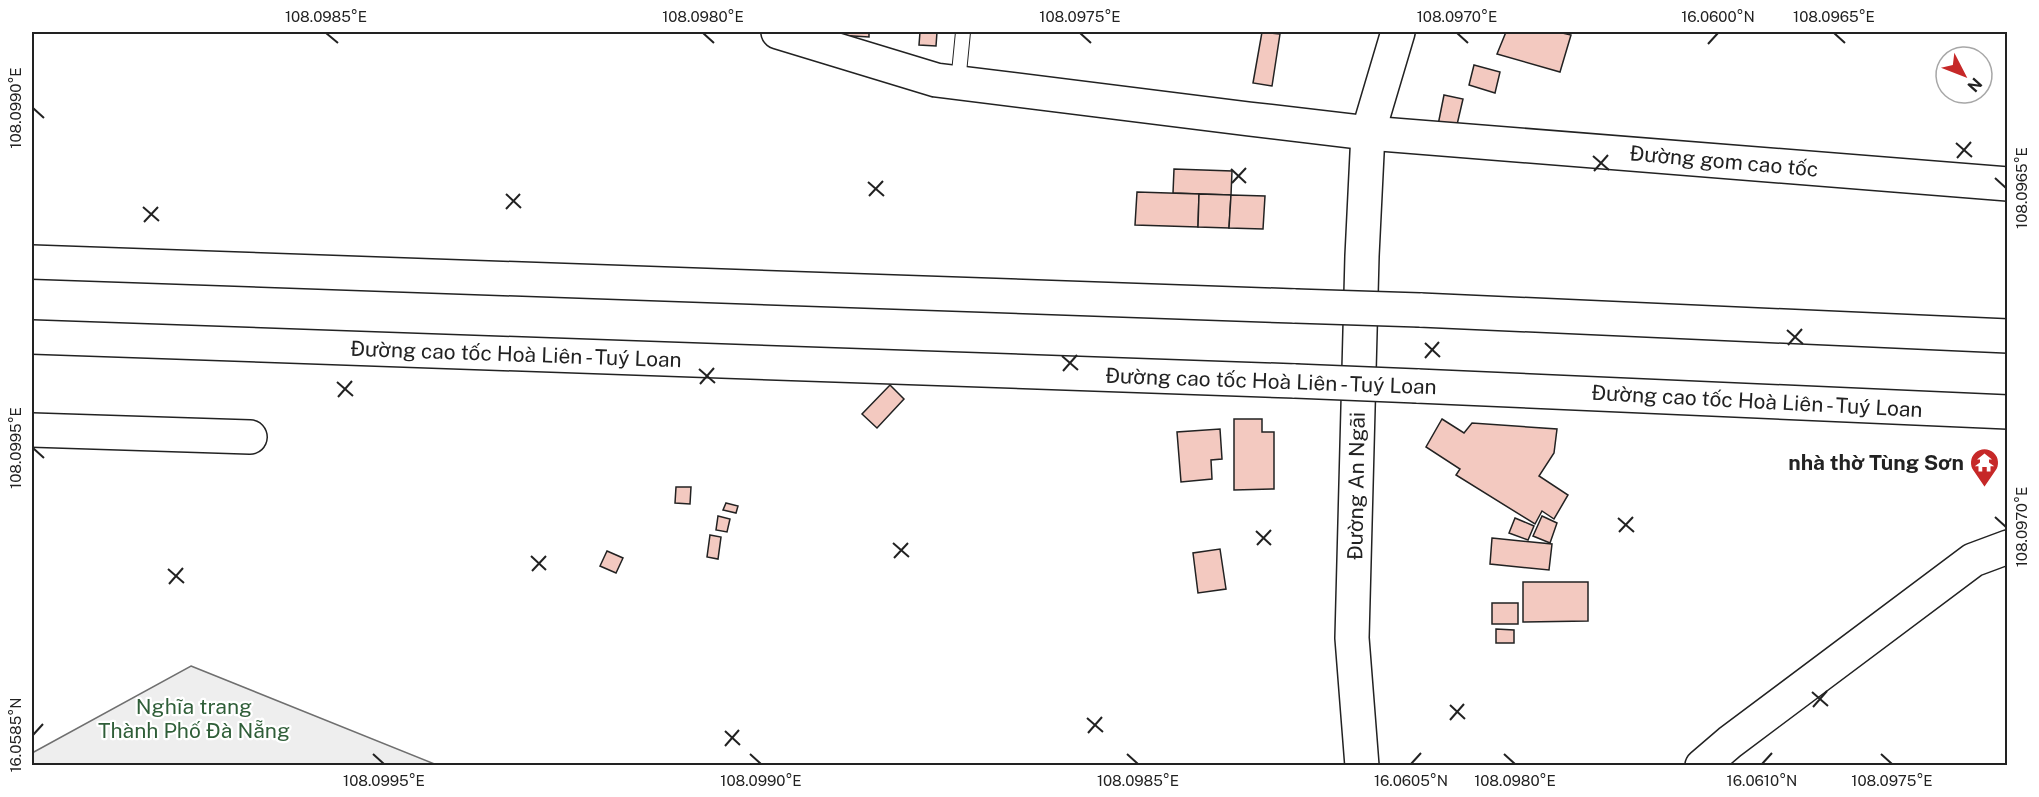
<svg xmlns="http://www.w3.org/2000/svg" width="2039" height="797" font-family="'Public Sans',sans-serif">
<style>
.green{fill:#eee;stroke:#6f6f6f;stroke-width:1.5}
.building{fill:#f3c9c0;stroke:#222;stroke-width:1.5}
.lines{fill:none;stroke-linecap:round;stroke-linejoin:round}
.lane-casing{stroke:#222;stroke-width:16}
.secondary-casing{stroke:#222;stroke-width:36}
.highway-casing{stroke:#222;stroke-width:36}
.lane{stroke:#fff;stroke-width:14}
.secondary{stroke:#fff;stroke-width:33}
.highway{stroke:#fff;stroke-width:33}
.highway-bridge-casing{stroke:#222;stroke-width:36;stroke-linecap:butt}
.highway-bridge{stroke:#fff;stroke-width:33}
.ticks{fill:none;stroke:#222;stroke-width:2}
.labels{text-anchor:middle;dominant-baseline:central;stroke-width:4.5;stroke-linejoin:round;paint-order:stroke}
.street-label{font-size:21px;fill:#222;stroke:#fff}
.poi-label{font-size:21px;font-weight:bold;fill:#222;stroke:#fff;text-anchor:end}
.park-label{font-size:21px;fill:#2f5e38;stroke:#fff}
.neatline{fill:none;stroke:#222;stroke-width:2}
.ticks-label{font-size:15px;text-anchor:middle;fill:#222}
</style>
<rect width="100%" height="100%" fill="#fff"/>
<polygon class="green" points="191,666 437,765 32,765 32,753"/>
<g class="building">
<polygon points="837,32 869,32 869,37 837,35"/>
<polygon points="920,32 937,32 936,46 919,45"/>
<polygon points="1262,32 1280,34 1272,86 1253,83"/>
<polygon points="1506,32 1558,32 1571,35 1560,72 1497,54"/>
<polygon points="1474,65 1500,72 1495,93 1469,85"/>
<polygon points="1444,95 1463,99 1456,129 1438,125"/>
<polygon points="1174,169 1232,171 1231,195 1173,193"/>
<polygon points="1137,192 1199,194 1198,227 1135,225"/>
<polygon points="1199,194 1231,195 1229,228 1198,227"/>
<polygon points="1231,195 1265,196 1263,229 1229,228"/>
<polygon points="890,385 904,399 877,428 862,414"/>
<polygon points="1234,419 1262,419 1262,432 1274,432 1274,489 1234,490"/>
<polygon points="1442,419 1464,433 1472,423 1557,429 1554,453 1539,476 1568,495 1554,519 1542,511 1535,524 1456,475 1460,469 1426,447"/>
<polygon points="1220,429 1222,459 1211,460 1212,479 1181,482 1177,432"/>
<polygon points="676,487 691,487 690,504 675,503"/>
<polygon points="726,503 738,506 736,513 723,510"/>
<polygon points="718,516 730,519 727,532 716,530"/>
<polygon points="1542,516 1557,523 1550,543 1533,536"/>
<polygon points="1515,518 1534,526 1528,540 1509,533"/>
<polygon points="710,535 721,537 718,559 707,557"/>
<polygon points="1492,538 1552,544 1549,570 1490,564"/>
<polygon points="1220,549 1226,589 1198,593 1193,553"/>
<polygon points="607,551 623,558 616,573 600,566"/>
<polygon points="1523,582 1588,582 1588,621 1523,622"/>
<rect x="1492" y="603" width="26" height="21"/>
<polygon points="1496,629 1514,630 1514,643 1496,643"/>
</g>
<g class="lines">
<defs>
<polyline id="lane" points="958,83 963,32"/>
<g id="secondary">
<polyline points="778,32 936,80 1249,119 1368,133 2008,184"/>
<polyline points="32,430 250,437"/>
<polyline points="1362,766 1352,638 1362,256 1368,133 1398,32"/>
<polyline points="1702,766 1730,742 1973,560 2008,547"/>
</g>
<g id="highway">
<polyline points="32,262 1295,306"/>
<polyline points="1420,310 2008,336"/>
<polyline points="32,337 1295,381"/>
<polyline points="1417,386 2008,412"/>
</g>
</defs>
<use href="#lane" class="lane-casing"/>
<use href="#secondary" class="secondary-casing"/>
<use href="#highway" class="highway-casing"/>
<use href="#lane" class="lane"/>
<use href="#secondary" class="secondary"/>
<use href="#highway" class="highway"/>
<defs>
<g id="highway-bridge">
<polyline points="1295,306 1420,310"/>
<polyline points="1295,381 1417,386"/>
</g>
</defs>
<use href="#highway-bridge" class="highway-bridge-casing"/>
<use href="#highway-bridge" class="highway-bridge"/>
</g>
<path class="ticks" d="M326,33L338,43M703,33L714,43M1080,33L1091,43M1457,33L1468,43M1834,33L1845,43M1708,44L1718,33M33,108L44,118M1956,143L1972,157M1593,156L1609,170M1957,158L1971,142M1231,169L1246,183M1594,171L1608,155M1995,178L2006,188M868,182L884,196M1232,183L1246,168M506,194L521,208M869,196L883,181M143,207L159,221M506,209L520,194M144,222L158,207M1787,330L1803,344M1425,343L1440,357M1788,345L1802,329M1062,356L1078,370M1425,358L1439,342M699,369L715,383M1063,371L1077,355M337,382L353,396M700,384L714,368M338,397L352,381M33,448L44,458M1995,517L2006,527M1618,518L1634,532M1256,531L1271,545M1619,532L1633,517M893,543L909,557M1257,545L1271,530M531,556L546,570M894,558L908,543M168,569L184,583M532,571L546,556M169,584L183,568M1812,692L1828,706M1450,705L1465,719M1813,707L1827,691M1087,718L1103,732M1450,720L1464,704M725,731L740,745M1088,733L1102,717M33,735L43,724M725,746L739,730M373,754L384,764M750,754L761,764M1127,754L1138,764M1504,754L1515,764M1881,754L1892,764M1411,764L1421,753M1762,764L1772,753"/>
<defs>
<symbol id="temple-pin" viewBox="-11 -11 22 30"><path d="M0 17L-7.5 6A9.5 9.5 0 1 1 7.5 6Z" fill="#c62828" stroke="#fff"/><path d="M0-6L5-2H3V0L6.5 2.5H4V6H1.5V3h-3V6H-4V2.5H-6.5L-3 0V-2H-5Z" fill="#fff"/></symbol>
</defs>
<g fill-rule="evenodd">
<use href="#temple-pin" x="1968" y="446" width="33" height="45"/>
</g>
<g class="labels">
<g class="street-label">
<text transform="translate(1724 161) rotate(5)">Đường gom cao tốc</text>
<text transform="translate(516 354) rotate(2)">Đường cao tốc Hoà Liên - Tuý Loan</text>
<text transform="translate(1271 381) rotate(2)">Đường cao tốc Hoà Liên - Tuý Loan</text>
<text transform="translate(1757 401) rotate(3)">Đường cao tốc Hoà Liên - Tuý Loan</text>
<text transform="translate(1356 486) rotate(-89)">Đường An Ngãi</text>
</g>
<g class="poi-label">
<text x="1964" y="462">nhà thờ Tùng Sơn</text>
</g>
<g class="park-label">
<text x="194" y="706">Nghĩa trang<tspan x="194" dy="24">Thành Phố Đà Nẵng</tspan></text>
</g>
</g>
<rect width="2039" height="797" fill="none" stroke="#ffffff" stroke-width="66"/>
<g transform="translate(1964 75) rotate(132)"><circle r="28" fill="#ffffff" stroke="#a7a7a7" stroke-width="1.5"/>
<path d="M0-4.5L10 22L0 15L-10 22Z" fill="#c62828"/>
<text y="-9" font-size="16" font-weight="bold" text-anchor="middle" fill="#222222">N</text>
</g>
<rect x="33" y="33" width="1973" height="731" class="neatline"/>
<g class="ticks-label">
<text x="326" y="22">108.0985°E</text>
<text x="703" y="22">108.0980°E</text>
<text x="1080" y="22">108.0975°E</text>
<text x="1457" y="22">108.0970°E</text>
<text x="1718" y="22">16.0600°N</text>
<text x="1834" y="22">108.0965°E</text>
<text transform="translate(16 108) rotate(-90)" y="5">108.0990°E</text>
<text transform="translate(2022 188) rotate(-90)" y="5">108.0965°E</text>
<text transform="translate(16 448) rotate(-90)" y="5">108.0995°E</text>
<text transform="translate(2022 527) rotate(-90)" y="5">108.0970°E</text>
<text transform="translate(16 735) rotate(-90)" y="5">16.0585°N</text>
<text x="384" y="786">108.0995°E</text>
<text x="761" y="786">108.0990°E</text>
<text x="1138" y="786">108.0985°E</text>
<text x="1411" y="786">16.0605°N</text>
<text x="1515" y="786">108.0980°E</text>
<text x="1762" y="786">16.0610°N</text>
<text x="1892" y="786">108.0975°E</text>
</g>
</svg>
